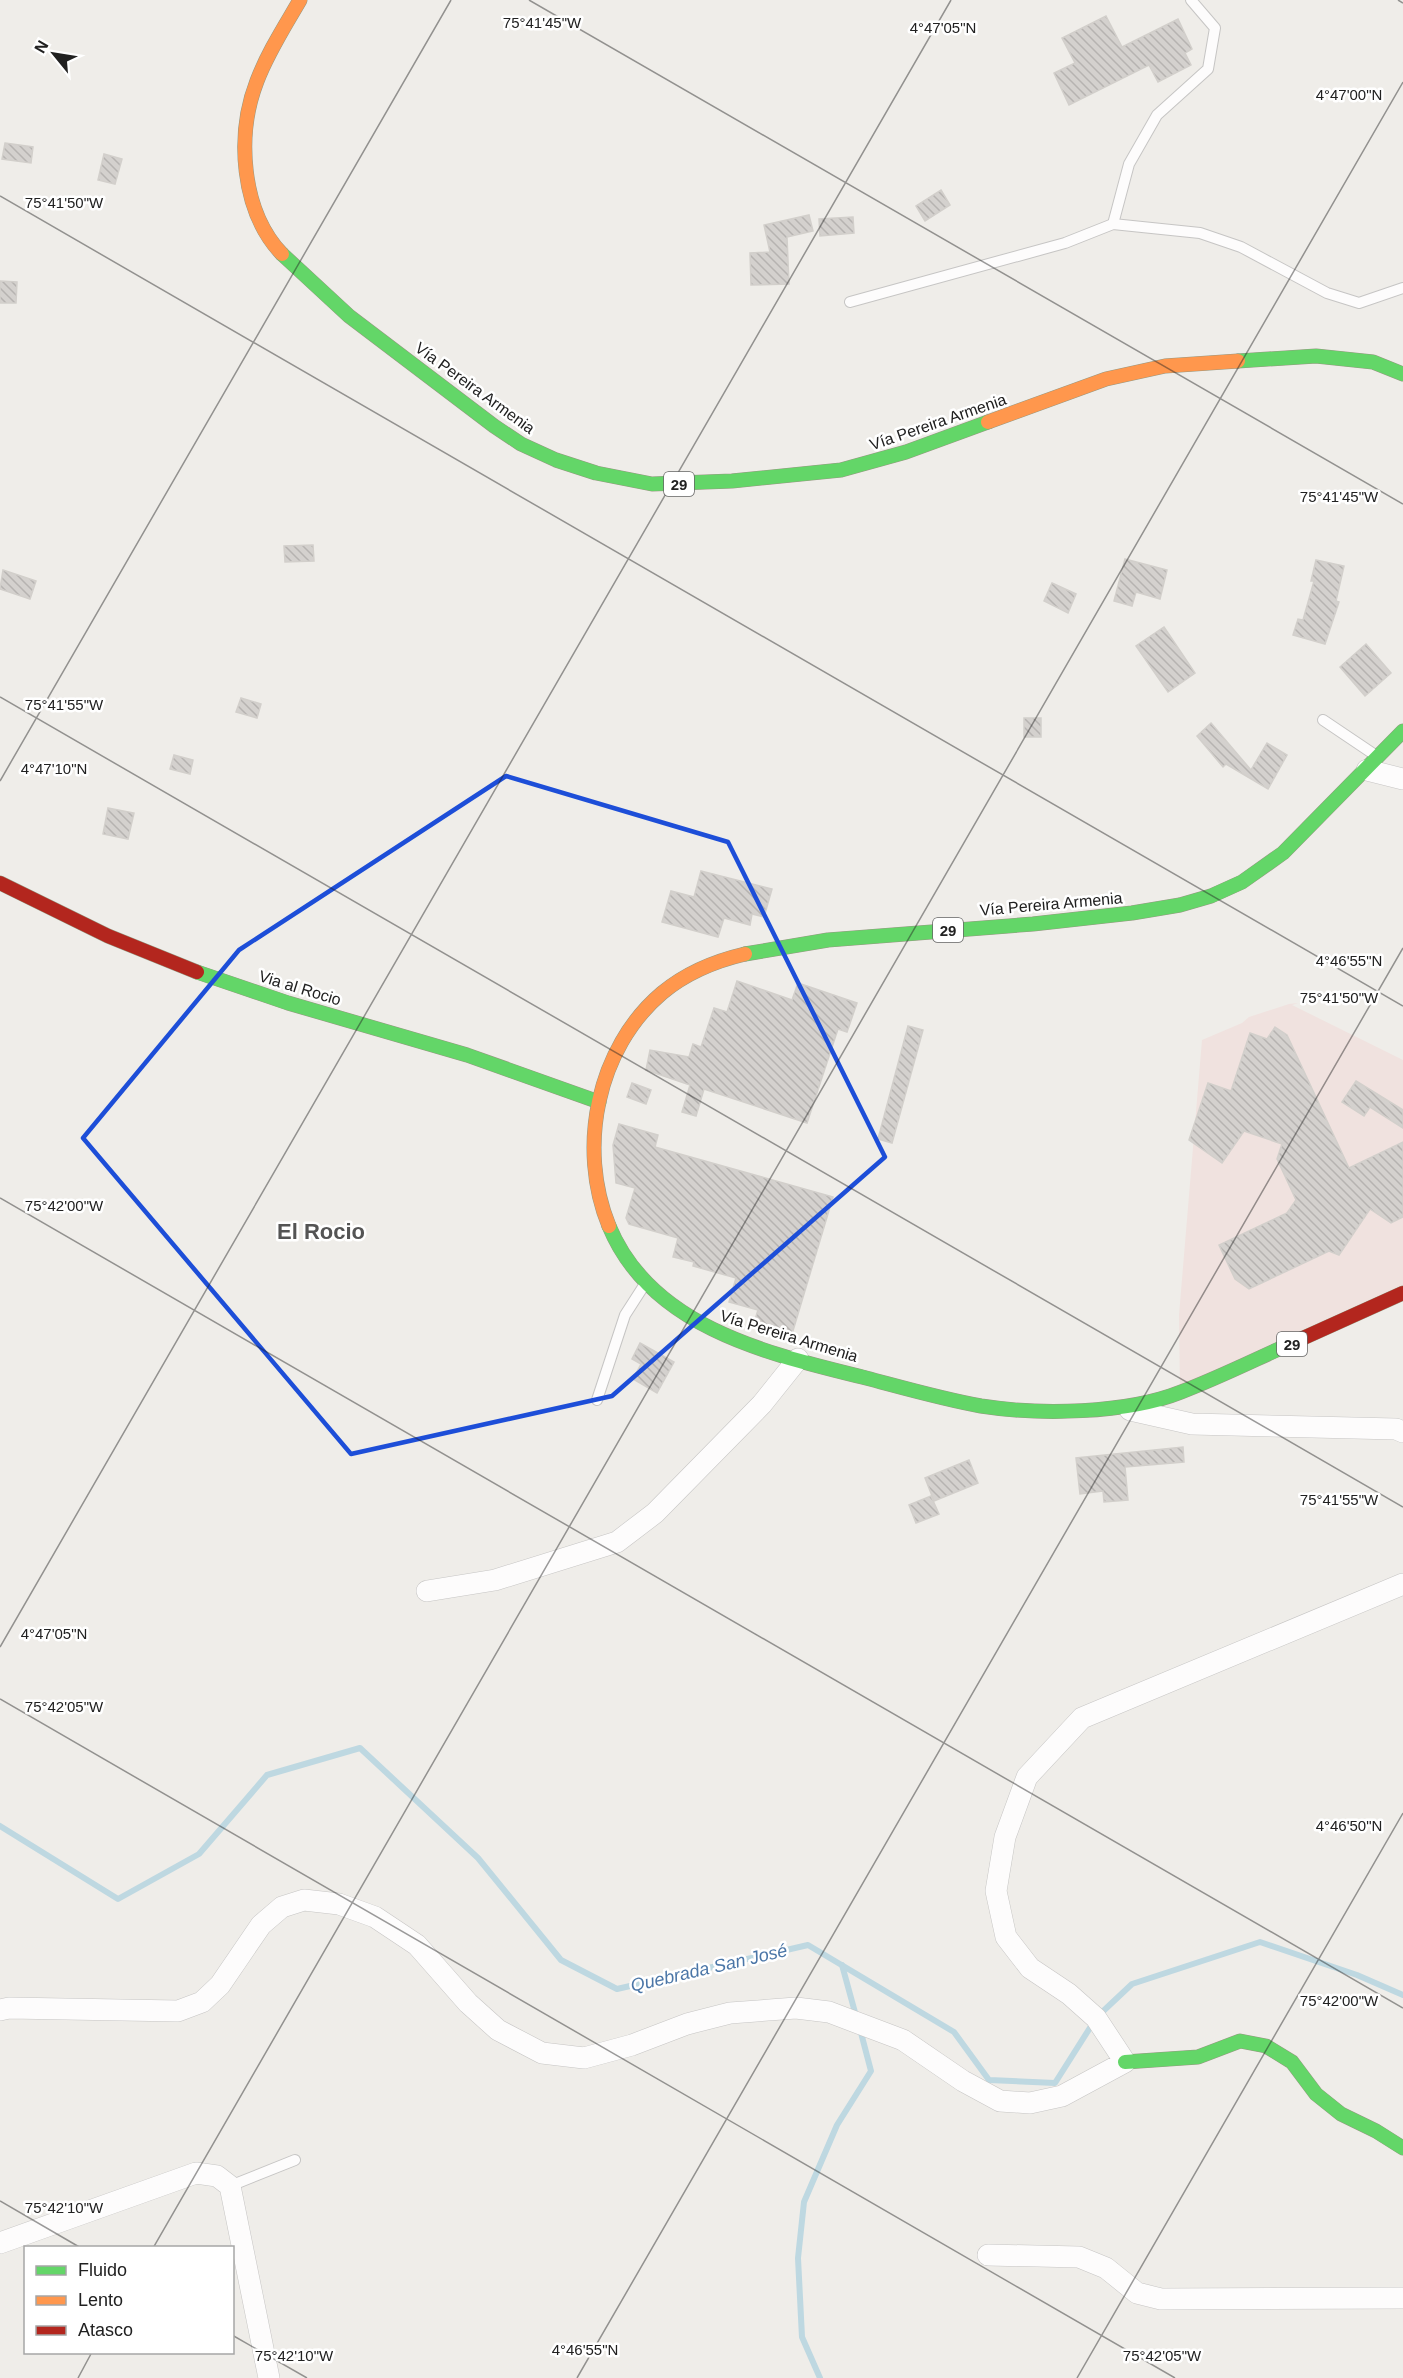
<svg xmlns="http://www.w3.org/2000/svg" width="1403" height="2378" font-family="Arial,sans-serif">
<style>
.commercial{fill:#f0e2df}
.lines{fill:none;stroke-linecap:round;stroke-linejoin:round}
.stream{stroke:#bed8e1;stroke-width:6}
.building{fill:url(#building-back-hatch);stroke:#d2cfcb;stroke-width:1.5}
.lane-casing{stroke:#c6c5c4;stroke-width:12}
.street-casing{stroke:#c6c5c4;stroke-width:22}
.fast-casing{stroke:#969881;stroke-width:15}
.slow-casing{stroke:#969881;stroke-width:15}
.jam-casing{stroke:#969881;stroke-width:15}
.lane{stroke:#fdfcfc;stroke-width:10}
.street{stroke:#fdfcfc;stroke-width:21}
.fast{stroke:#63d668;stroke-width:14}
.slow{stroke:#ff974d;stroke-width:14}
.jam{stroke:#b3261e;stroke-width:14}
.marked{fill:none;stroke:#1d4ed8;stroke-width:4.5;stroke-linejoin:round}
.ticks{fill:none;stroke:#212121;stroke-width:1.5;stroke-opacity:0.45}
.labels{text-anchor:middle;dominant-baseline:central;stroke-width:5;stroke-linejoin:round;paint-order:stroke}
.shield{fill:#fff;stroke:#646464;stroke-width:1.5}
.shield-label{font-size:15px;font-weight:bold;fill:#212121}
.street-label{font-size:16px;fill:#212121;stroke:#fff}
.water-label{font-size:18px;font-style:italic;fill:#4b76a7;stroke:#fff}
.district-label{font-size:22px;font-weight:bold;fill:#545454;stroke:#fff}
.ticks-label{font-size:15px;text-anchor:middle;fill:#212121;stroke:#fff;stroke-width:5;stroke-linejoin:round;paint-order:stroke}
</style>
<defs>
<pattern id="building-back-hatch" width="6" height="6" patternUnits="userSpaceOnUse" patternTransform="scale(1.5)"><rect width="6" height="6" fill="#d4d1ce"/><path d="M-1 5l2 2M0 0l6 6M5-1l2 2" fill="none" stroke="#b6b3b1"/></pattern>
</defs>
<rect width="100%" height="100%" fill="#efede9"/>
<polygon class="commercial" points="1298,1003 1292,1005 1403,1060 1403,1293 1180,1393 1179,1315 1202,1040 1242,1023 1249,1017 1289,1004"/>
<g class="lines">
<g class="stream">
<polyline points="0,1826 118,1899 199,1854 267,1775 360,1748 478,1858 561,1960 617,1989 808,1945 954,2032 989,2080 1055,2083 1093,2023"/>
<polyline points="842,1965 856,2016"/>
<polyline points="1099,2015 1132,1984 1260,1942 1357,1975 1403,1995"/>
<polyline points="820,2378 802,2337 798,2258 804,2202 837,2125 871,2071 860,2029"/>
</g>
</g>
<g class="building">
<polygon points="1106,16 1122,47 1178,19 1192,49 1185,53 1191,65 1158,82 1149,65 1069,105 1054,73 1075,63 1062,38"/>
<polygon points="5,143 33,147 31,163 2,159"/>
<polygon points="104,154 122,159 115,184 98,180"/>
<polygon points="941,190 950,205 925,221 916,206"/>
<polygon points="809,215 813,231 787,237 789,284 751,285 750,253 770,252 764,225"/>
<polygon points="853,217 854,233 820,236 819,219"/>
<polygon points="0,281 17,282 16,303 0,303"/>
<polygon points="313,545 314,561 285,562 284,546"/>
<polygon points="1125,559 1167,570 1160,599 1136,592 1132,606 1114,601"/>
<polygon points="1316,560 1344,566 1336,601 1339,602 1325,644 1293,635 1298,619 1303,620 1314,581 1311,581"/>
<polygon points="3,570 36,581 30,599 0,589"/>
<polygon points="1052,583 1076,594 1068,613 1044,601"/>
<polygon points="1164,627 1195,673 1168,692 1136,646"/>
<polygon points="1366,644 1391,673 1365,696 1340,667"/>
<polygon points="241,698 261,704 257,718 236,712"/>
<rect x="1024" y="718" width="17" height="19"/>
<polygon points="1211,723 1251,770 1267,743 1287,755 1268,789 1226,764 1223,767 1197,736"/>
<polygon points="174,755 193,760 190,774 170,769"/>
<polygon points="108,808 134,813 128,839 103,834"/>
<polygon points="701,871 772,889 764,917 752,914 750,925 724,918 718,937 662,922 671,891 694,897"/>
<polygon points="737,981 792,1000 798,983 857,1003 847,1032 838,1029 807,1123 704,1089 696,1116 682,1112 690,1085 646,1070 650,1050 689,1057 693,1044 701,1047 714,1008 727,1012"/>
<polygon points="908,1026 923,1030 892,1143 878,1139"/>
<polygon points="1275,1027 1287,1035 1349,1168 1403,1142 1403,1217 1391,1223 1370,1209 1339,1255 1329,1251 1249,1289 1235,1279 1219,1245 1287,1213 1296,1200 1277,1159 1282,1144 1244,1131 1222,1163 1189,1140 1208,1083 1231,1091 1250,1033 1267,1039"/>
<polygon points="1356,1081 1403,1110 1403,1128 1370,1107 1364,1116 1342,1102"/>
<polygon points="632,1083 651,1090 646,1104 627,1097"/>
<polygon points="619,1124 658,1135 655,1147 833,1197 792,1334 754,1323 758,1310 729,1302 736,1278 693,1266 694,1262 673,1257 678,1238 629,1224 626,1218 635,1188 616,1183 613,1145"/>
<polygon points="640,1343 674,1362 657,1393 633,1379 641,1364 632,1359"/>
<polygon points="1183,1447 1184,1462 1125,1467 1128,1500 1104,1502 1103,1491 1080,1494 1076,1458"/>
<polygon points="969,1460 978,1483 934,1501 925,1478"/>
<polygon points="931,1496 939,1514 916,1523 909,1505"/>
</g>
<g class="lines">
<defs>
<g id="lane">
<polyline points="1113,224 1129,164 1157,115 1208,69 1215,28 1191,0"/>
<polyline points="850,302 1065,243 1113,224 1200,233 1241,247 1327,293 1359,303 1403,288"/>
<polyline points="1323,720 1375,755"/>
<polyline points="597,1400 625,1315 643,1287"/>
<polyline points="230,2186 295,2160"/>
</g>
<g id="street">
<polyline points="1367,770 1403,779"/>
<polyline points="1130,1410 1192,1424 1396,1429 1403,1432"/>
<polyline points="427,1591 495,1580 617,1542 655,1513 762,1404 798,1359"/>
<polyline points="0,2010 9,2008 178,2011 202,2002 220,1985 261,1925 282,1907 304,1900 339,1904 375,1917 417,1945 468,2003 498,2030 542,2053 584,2058 632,2045 687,2024 730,2013 796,2008 829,2012 903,2040 963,2081 1000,2101 1030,2103 1062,2096 1125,2062 1096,2018 1069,1994 1030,1968 1006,1937 996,1891 1005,1837 1027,1777 1082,1718 1403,1584"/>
<polyline points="0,2243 196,2173 217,2176 230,2186 269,2378"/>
<polyline points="988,2255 1079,2257 1106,2268 1137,2293 1161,2299 1403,2298"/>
</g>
<g id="fast">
<polyline points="282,254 349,316 494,426 521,444 556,460 596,473 652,484 732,481 841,470 906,452 988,422"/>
<polyline points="1238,361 1316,356 1373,362 1403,374"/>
<polyline points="745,954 828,940 1033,924 1132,913 1180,905 1211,896 1242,882 1283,853 1403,731"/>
<polyline points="197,972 288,1003 467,1055 599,1102"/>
<path d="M609,1226C651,1328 769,1354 866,1378C904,1388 942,1399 981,1406C1039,1415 1126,1414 1181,1392C1218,1378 1254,1360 1290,1344"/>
<polyline points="1125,2062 1198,2057 1240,2041 1266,2046 1292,2062 1316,2094 1341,2114 1376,2131 1403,2148"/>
</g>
<g id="slow">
<path d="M282,254C241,211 236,135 257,81C268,52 285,26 300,0"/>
<polyline points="988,422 1106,379 1165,366 1238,361"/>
<path d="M609,1226C577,1148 597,1048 662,993C686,973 715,961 745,954"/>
</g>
<g id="jam">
<polyline points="0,883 108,936 197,972"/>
<polyline points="1290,1344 1403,1293"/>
</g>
</defs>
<use href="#lane" class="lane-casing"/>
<use href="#street" class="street-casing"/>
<use href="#fast" class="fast-casing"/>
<use href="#slow" class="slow-casing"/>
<use href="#jam" class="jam-casing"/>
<use href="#lane" class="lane"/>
<use href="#street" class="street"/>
<use href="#fast" class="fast"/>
<use href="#slow" class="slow"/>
<use href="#jam" class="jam"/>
</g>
<path class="marked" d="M506,776L728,842L885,1157L612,1396L351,1454L83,1138L239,950Z"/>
<path class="ticks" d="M529,0L1403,504M1398,0L1403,3M0,196L1403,1006M0,697L1403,1507M0,781L451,0M0,1198L1403,2008M0,1647L951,0M0,1699L1175,2378M0,2201L81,2248M153,2248L1403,82M232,2335L307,2378M78,2378L92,2352M577,2378L1403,948M1077,2378L1403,1813"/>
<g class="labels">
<g class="shield">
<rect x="664" y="472" width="30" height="24" rx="4.5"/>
<rect x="933" y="918" width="30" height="24" rx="4.5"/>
<rect x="1277" y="1332" width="30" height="24" rx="4.5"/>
</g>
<g class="shield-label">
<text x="679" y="484">29</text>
<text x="948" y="930">29</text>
<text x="1292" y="1344">29</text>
</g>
<g class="street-label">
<text transform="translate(475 388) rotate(36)">Vía Pereira Armenia</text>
<text transform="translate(938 422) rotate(-19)">Vía Pereira Armenia</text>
<text transform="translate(1051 904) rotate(-5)">Vía Pereira Armenia</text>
<text transform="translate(300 988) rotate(17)">Via al Rocio</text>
<text transform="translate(789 1336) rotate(17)">Vía Pereira Armenia</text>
</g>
<g class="water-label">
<text transform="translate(709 1968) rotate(-13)">Quebrada San José</text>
</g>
<g class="district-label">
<text x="321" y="1231">El Rocio</text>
</g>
</g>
<g class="ticks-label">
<text x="542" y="28">75°41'45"W</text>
<text x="943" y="33">4°47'05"N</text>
<text x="1349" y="100">4°47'00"N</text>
<text x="64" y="208">75°41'50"W</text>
<text x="1339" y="502">75°41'45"W</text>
<text x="64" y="710">75°41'55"W</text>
<text x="54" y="774">4°47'10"N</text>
<text x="1349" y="966">4°46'55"N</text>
<text x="1339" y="1003">75°41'50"W</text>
<text x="64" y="1211">75°42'00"W</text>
<text x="1339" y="1505">75°41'55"W</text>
<text x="54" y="1639">4°47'05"N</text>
<text x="64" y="1712">75°42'05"W</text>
<text x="1349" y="1831">4°46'50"N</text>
<text x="1339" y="2006">75°42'00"W</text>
<text x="64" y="2213">75°42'10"W</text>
<text x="585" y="2355">4°46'55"N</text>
<text x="294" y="2361">75°42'10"W</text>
<text x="1162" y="2361">75°42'05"W</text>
</g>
<rect x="24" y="2246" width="210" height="108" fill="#ffffff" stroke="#a6a6a6" stroke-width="1.5"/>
<rect x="36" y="2266" width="30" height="9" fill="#63d668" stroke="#a6a6a6" stroke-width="1.5"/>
<text x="78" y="2276" font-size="18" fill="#212121">Fluido</text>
<rect x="36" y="2296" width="30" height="9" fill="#ff974d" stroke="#a6a6a6" stroke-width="1.5"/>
<text x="78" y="2306" font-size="18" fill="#212121">Lento</text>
<rect x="36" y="2326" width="30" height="9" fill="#b3261e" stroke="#a6a6a6" stroke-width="1.5"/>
<text x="78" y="2336" font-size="18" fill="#212121">Atasco</text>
<g transform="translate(54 54) rotate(300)" stroke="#ffffff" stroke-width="4.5" paint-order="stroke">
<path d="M0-4.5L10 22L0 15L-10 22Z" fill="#212121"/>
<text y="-9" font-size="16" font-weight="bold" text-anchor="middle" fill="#212121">N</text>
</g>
</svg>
